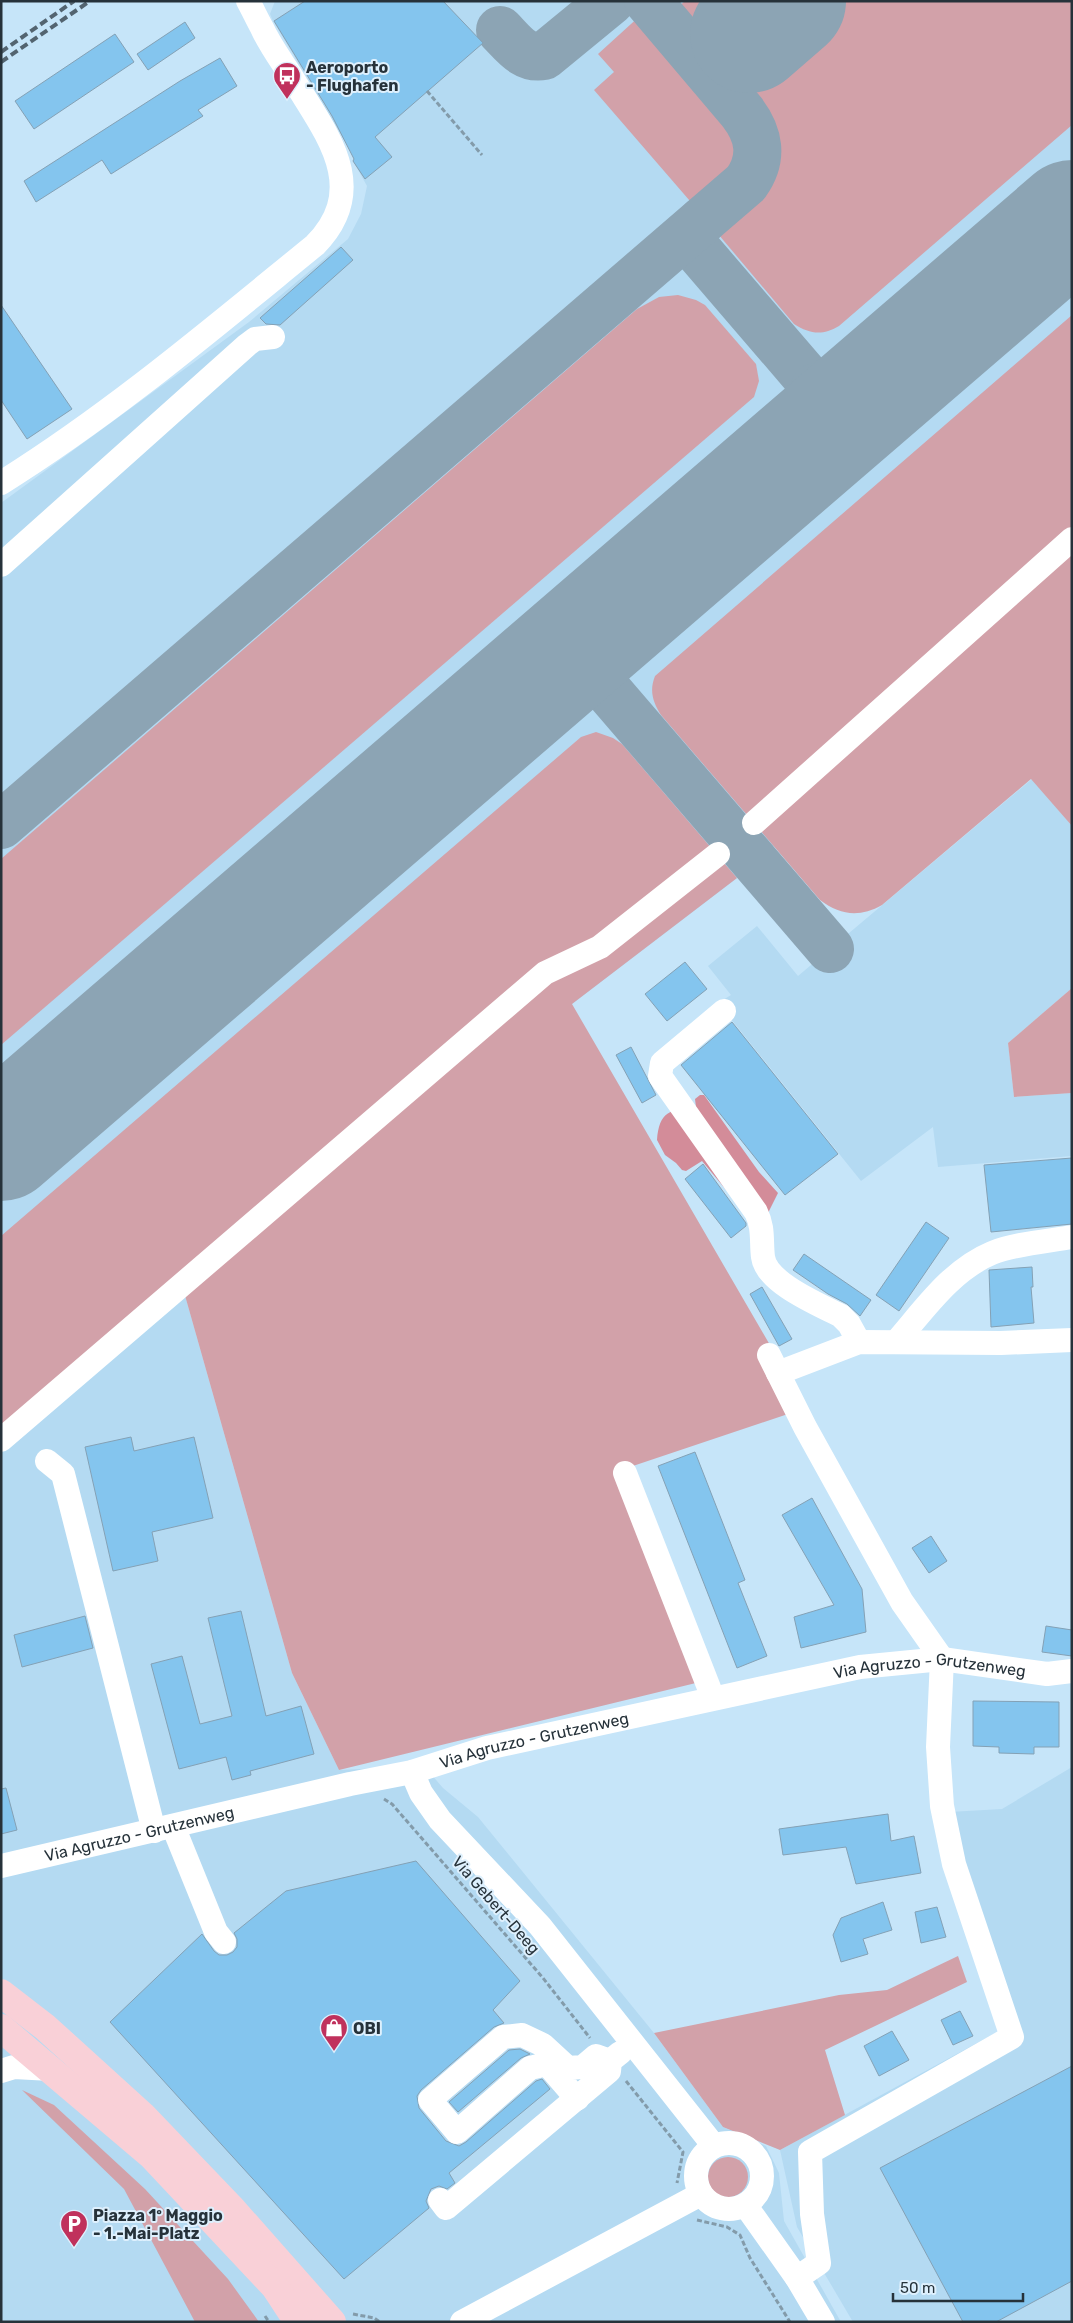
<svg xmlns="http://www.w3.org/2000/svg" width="1073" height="2323" font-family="Rubik,sans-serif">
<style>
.built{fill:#b4daf2}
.green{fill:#d2a1a9}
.forest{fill:#d38c99}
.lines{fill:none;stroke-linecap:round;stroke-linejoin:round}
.taxiway{stroke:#8ca4b4;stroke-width:48}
.runway{stroke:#8ca4b4;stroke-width:118}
.building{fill:#84c5ee;stroke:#84a1b5}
.path{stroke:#839baa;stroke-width:3;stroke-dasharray:5 2.5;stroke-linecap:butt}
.minor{stroke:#fff;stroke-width:24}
.major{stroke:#f9d0d7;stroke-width:28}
.rail{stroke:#536470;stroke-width:4;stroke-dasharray:8 4;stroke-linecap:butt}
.labels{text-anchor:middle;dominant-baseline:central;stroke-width:4;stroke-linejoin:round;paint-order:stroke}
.poi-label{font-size:16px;font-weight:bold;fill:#26323a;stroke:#def0fd;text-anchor:start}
.street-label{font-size:16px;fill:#26323a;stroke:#def0fd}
</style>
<rect width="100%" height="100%" fill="#c6e5f9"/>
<g class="built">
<polygon points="275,1 1072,1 1072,580 737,878 572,1004 184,1292 292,1673 339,1770 424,1766 443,1788 478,1817 654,2033 723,2127 766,2146 779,2173 784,2221 841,2322 1,2322 1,503 249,322 348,239 361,214 367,186 353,161 355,158 273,21 270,14"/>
<polygon points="1032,779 1072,826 1072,988 1008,1043 1014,1097 1072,1093 1072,1156 938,1167 933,1127 861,1181 718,1003 731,995 708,966 757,926 798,976"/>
<polygon points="1072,1767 1072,2322 853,2322 797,2227 780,2150 1012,2024 949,1812 1002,1809"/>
</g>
<g class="green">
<path d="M685,1H1072V125L839,326C822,336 810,334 794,324L713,228C752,195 783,177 764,120L672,12Z"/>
<path d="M642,14L738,125C757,174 731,182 696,208L594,90L614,72L598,54Z"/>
<polygon points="678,295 696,300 705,305 756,364 759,381 754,397 1,1045 1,859 637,309 659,297"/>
<path d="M1072,315V826L1031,779L882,905C859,918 840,915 820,900L661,715C653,702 649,691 655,676Z"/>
<polygon points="596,732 613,738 622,744 737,878 572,1004 774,1352 788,1414 618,1471 700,1682 339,1770 292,1673 184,1292 1,1433 1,1236 581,737"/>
<polygon points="1072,988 1072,1093 1014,1097 1008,1043"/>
<polygon points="958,1956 967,1982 825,2050 845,2115 780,2150 723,2127 654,2033 839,1995 887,1990"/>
<polygon points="22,2090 54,2105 145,2189 228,2279 259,2322 195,2322 124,2189"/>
<circle cx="728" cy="2177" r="20"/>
</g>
<path class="forest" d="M700,1095H704L759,1172L778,1193L765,1219L727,1191L702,1161L686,1171L682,1170L676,1163L665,1155L657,1140C659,1112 670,1109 696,1107L695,1099Z"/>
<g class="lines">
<g class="taxiway">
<path d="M500,30C513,43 524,60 544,56L611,1"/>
<polyline points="707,70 749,34"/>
<path d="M702,221C695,229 691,236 694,246L815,387C831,419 818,431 798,455"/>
<path d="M815,387C840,407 855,398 880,384"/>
<polyline points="573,650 830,949"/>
<path d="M1,825L746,183C764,158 759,134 742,112L648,1"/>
</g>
<g class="runway">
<polyline points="749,34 787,1"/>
<polyline points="1,1142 1072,219"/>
</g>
</g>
<g class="building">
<polygon points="305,1 443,1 483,43 375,137 392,157 365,179 353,161 354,159 332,116 274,21"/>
<polygon points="185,22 195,38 148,70 137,54"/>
<polygon points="115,34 134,62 34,129 15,101"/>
<polygon points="220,58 237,86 198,110 203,116 111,174 102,160 36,202 24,181 180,81"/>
<polygon points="341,247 353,260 280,325 266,324 260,318"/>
<polygon points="1,305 72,409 27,439 1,400"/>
<polygon points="685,962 707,989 667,1021 645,994"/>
<polygon points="732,1022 838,1154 785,1195 681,1065"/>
<polygon points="631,1047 656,1095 642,1103 616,1055"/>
<polygon points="1072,1158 1072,1224 991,1232 984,1165"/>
<polygon points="703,1164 746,1223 746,1226 731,1238 685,1179"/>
<polygon points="926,1222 949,1238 899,1311 876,1295"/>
<polygon points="804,1254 871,1300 860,1316 847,1304 828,1294 793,1270"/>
<polygon points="1032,1267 1033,1287 1031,1287 1034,1323 991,1327 989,1270"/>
<polygon points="762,1287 792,1339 779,1346 750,1294"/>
<polygon points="131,1437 134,1451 194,1437 213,1518 152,1532 158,1561 113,1571 85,1447"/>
<polygon points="695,1452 745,1580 738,1583 767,1656 737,1668 658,1466"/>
<polygon points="812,1498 862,1589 866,1632 801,1648 794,1617 834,1605 782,1515"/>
<polygon points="931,1536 947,1561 929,1573 912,1548"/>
<polygon points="241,1611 266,1716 301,1706 314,1754 250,1771 251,1775 232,1780 226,1757 179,1769 151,1664 182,1656 200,1724 232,1716 208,1618"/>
<polygon points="85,1616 93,1648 22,1667 14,1635"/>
<polygon points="1046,1626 1072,1630 1072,1656 1042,1652"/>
<polygon points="973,1701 1059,1702 1059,1747 1034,1747 1034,1754 999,1753 999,1747 973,1746"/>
<polygon points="6,1788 17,1830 1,1834 1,1789"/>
<polygon points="888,1814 891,1841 914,1836 921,1873 856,1884 846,1847 783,1855 779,1829"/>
<polygon points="416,1861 520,1981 493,2010 504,2023 494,2027 421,2090 417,2096 419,2108 446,2141 459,2146 466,2142 536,2081 542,2079 550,2089 449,2173 455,2183 447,2189 439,2186 431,2189 426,2201 429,2208 344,2279 110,2022 202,1934 214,1951 219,1955 227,1955 233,1952 237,1947 237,1939 234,1933 286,1891"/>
<polygon points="883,1902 892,1930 863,1939 868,1954 841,1962 833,1935 841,1918"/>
<polygon points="937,1907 946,1937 921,1943 915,1912"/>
<polygon points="960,2011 973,2036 953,2045 941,2020"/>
<polygon points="892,2031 909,2060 879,2076 864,2046"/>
<polygon points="520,2049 530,2054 521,2058 458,2112 449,2102 509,2050"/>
<polygon points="1072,2066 1072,2281 996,2322 963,2322 880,2168"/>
</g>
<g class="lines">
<g class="path">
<polyline points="427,91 482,155"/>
<polyline points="384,1799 392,1804 543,1978 590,2038"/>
<polyline points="626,2081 683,2152 677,2183"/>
<polyline points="697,2220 727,2227 740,2235 750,2258 790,2322"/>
<polyline points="353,2314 374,2318 380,2322"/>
<polyline points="265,2316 269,2322"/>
</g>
<g class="minor">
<path d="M1,483C113,413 213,328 315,245C370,189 328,136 296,84C285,65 271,48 262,28C257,19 253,10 248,1"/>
<polyline points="1,565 247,345 255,339 273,337"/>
<polyline points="754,823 1072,539"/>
<path d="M724,1011L662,1063L660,1076L756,1212C764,1228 761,1241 763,1257C766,1283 820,1305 841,1316L849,1324L859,1342"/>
<path d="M896,1342C924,1310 951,1270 992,1253C1013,1244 1049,1241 1072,1237"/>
<polyline points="769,1355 805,1427 902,1602 942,1659 938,1747 942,1806 954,1864 1012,2037 810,2152 812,2214 819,2263 797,2278"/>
<polyline points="778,1373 859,1342 1001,1343 1072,1340"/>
<polyline points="1,1440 545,973 600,947 718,854"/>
<polyline points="47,1461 63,1474 154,1831"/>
<polyline points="625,1473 713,1698"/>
<polyline points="412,1772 421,1793 440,1820 540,1926 714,2146"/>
<polyline points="173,1826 216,1932 224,1942"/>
<path id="s1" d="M1,1866L350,1784L412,1772L487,1748L860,1667L942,1659L1047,1674L1072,1671"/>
<polyline points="1,2071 14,2067 51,2069"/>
<polyline points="577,2099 547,2064 530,2068 457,2132 430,2100 503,2037 522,2035 543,2045 568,2068 583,2067 596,2056 610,2061"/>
<circle cx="729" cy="2176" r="33"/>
<polyline points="440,2200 446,2208 609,2071 610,2061 620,2053"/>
<polyline points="746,2206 797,2278 823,2322"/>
<polyline points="462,2322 701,2194"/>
</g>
<g class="major">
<polyline points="1,1993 45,2027 142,2115 233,2210 332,2322"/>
<polyline points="1,2028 151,2155 275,2287 298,2322"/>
</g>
<g class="rail">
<polyline points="1,52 74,1"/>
<polyline points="1,62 90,1"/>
</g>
</g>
<defs>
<symbol id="bus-pin" viewBox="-11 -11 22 30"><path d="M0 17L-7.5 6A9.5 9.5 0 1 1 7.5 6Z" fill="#c0315c" stroke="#def0fd"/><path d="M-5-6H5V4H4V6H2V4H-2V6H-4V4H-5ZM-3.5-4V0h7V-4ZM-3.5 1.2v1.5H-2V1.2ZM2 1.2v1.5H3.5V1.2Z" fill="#fff"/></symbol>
<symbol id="shop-pin" viewBox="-11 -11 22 30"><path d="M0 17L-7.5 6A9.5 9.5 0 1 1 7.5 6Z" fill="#c0315c" stroke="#def0fd"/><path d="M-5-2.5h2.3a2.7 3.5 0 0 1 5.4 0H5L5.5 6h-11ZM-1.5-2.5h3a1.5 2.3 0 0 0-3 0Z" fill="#fff"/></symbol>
<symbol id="parking-pin" viewBox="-11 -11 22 30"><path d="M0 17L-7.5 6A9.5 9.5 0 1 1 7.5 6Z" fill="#c0315c" stroke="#def0fd"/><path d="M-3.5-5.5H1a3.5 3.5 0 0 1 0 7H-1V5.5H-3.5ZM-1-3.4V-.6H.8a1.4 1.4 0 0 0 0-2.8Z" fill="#fff"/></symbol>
</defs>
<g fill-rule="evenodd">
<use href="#bus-pin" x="271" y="60" width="32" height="43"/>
<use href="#shop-pin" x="318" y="2012" width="32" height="43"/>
<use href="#parking-pin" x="58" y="2208" width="32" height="43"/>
</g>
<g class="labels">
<g class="poi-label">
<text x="306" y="67">Aeroporto<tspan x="306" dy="18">- Flughafen</tspan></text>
<text x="353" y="2028">OBI</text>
<text x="93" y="2215">Piazza 1º Maggio<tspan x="93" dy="18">- 1.-Mai-Platz</tspan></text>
</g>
<g class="street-label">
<text stroke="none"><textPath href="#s1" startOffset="952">Via Agruzzo - Grutzenweg</textPath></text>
<text stroke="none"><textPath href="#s1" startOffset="548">Via Agruzzo - Grutzenweg</textPath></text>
<text stroke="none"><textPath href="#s1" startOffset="142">Via Agruzzo - Grutzenweg</textPath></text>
<text transform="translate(496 1905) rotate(49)">Via Gebert-Deeg</text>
</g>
</g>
<rect width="1073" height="2323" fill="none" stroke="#26323a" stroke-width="5"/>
<path d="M893 2293v8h130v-8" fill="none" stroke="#26323a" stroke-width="2.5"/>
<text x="900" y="2293" font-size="15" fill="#26323a" stroke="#def0fd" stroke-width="4" paint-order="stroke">50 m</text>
</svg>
